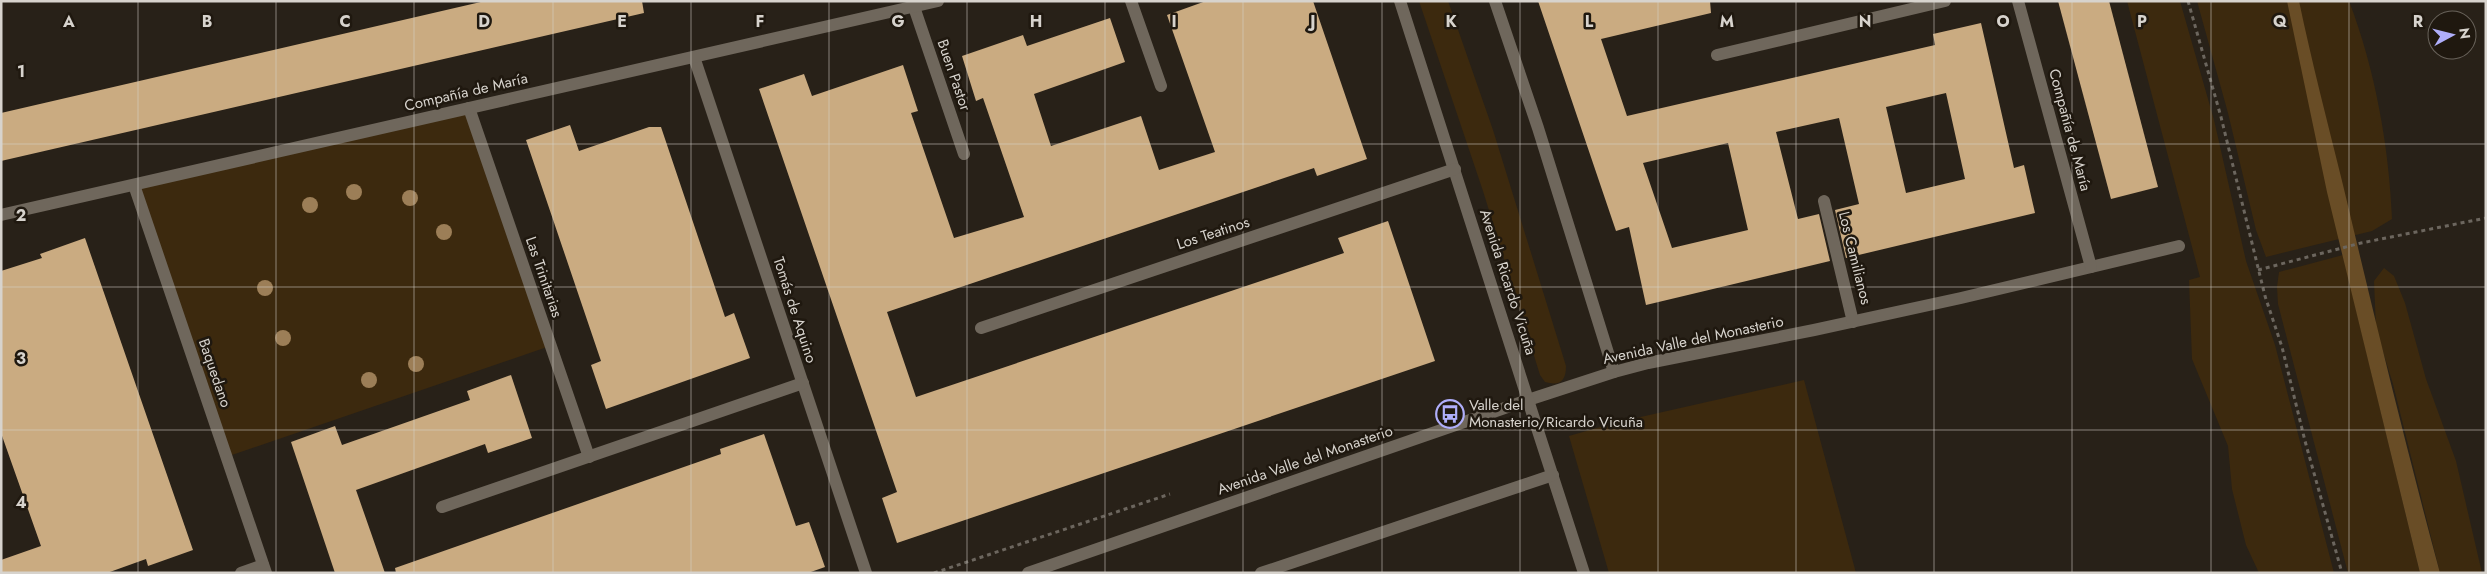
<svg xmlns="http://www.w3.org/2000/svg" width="2487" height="574" font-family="Jost,sans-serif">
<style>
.green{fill:#3c290e}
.water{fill:#694d26}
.building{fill:#caab81;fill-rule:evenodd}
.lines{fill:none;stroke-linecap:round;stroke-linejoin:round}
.path{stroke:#6c665e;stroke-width:3;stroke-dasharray:4 4;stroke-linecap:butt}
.street{stroke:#6f675c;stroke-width:12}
.secondary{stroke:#6f675c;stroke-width:12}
.tree{fill:#9c7e57}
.grid{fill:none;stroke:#d7d3cd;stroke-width:1;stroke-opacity:0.55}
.labels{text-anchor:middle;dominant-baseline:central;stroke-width:5;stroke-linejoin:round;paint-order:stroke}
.street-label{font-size:15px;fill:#d7d3cd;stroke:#1f180f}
.poi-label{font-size:15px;fill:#d7d3cd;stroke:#1f180f;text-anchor:start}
.grid-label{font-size:16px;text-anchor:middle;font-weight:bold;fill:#d7d3cd;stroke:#1f180f;stroke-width:5;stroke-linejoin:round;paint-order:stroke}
</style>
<rect width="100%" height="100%" fill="#282118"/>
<g class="green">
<path d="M1419,1H1448L1493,130L1566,366C1566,382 1559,386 1545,382L1540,375L1483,191Z"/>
<polygon points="2127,1 2180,1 2214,120 2246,261 2275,345 2334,573 2259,573 2246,545 2232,489 2228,446 2192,359 2189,280 2200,277"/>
<path d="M2197,1H2349C2375,69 2389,146 2392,219L2372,231L2266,257L2256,230L2228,113Z"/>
<polygon points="469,108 550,346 226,457 134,185"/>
<polygon points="2343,255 2420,573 2348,573 2278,304 2277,287 2279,272"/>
<polygon points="2384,268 2394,276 2405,303 2426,379 2456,461 2482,573 2440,573 2393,384 2376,329 2374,281"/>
<polygon points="1804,380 1856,573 1609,573 1569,436 1614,423"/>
</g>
<path class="water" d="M2287,1H2299C2312,63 2328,124 2343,185C2374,315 2405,444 2440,573H2420L2327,192Z"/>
<g class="building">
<polygon points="485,1 642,1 644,13 1,161 1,113"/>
<polygon points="1206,1 1313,1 1367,159 1317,176 1314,168 887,312 916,397 1344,253 1338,238 1388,221 1435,361 897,543 882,498 897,492 759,89 804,74 812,96 903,65 918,111 911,113 954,238 1024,217 983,98 976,101 962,56 1023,35 1027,46 1110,18 1125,62 1034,94 1051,146 1141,116 1159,170 1215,152 1167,15"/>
<path d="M1538,1H1710L1711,13L1601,39L1627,116L1935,45L1933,34L1981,23L2014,168L2024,165L2035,213L1846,258L1835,210L1859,204L1839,118L1776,132L1798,219L1819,214L1830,261L1646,305L1629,227L1616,231ZM1946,93L1965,179L1906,193L1886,107ZM1728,143L1748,230L1672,248L1643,163Z"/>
<polygon points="2058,1 2109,1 2158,187 2111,199"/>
<polygon points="570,125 579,151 649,127 661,127 725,317 734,313 750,358 606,409 591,365 601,361 526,140"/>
<polygon points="85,238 193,550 148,566 146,559 107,573 1,573 1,560 41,546 1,433 1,271 42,258 40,254"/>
<polygon points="511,375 532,438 488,453 485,444 356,490 385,573 335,573 291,442 335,426 342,445 470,400 467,391"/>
<polygon points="764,434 796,526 809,522 825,567 808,573 396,573 395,568 721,454 720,449"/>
</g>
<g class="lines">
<g class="path">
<polyline points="2188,1 2221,117 2265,296 2282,347 2305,441 2342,573"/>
<polyline points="2258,270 2361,243 2486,218"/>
<polyline points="934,573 1170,494"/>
</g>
<g class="street">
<polyline points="1131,1 1161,86"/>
<polyline points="1400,1 1528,400 1614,372 1648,363 1814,330 1961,298 2179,246"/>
<polyline points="1495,1 1538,128 1614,372"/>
<polyline points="2018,1 2091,267"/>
<polyline points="914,7 964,154"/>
<polyline points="1717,55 1945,1"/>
<polyline points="694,57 866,573"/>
<polyline points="469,108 589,457"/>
<polyline points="134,185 266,573"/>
<polyline points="1824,201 1853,322"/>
<polyline points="1,215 938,1"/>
<polyline points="981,328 1455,169"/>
<polyline points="442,507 803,383"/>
<polyline points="241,573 263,565"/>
</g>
<g class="secondary">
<polyline points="1028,573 1528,400 1584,573"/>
<polyline points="1261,573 1553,475"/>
</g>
</g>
<g class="tree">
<circle cx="354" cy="192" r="8"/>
<circle cx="410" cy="198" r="8"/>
<circle cx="310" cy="205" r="8"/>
<circle cx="444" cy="232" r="8"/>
<circle cx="265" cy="288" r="8"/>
<circle cx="283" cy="338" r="8"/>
<circle cx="416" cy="364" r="8"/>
<circle cx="369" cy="380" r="8"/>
</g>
<path class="grid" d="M138,1V573M276,1V573M414,1V573M553,1V573M691,1V573M829,1V573M967,1V573M1105,1V573M1243,1V573M1382,1V573M1520,1V573M1658,1V573M1796,1V573M1934,1V573M2072,1V573M2211,1V573M2349,1V573M1,144H2486M1,287H2486M1,430H2486"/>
<defs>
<symbol id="bus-ring" viewBox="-11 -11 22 22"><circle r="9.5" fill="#1f180f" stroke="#afaefa" stroke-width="1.5"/><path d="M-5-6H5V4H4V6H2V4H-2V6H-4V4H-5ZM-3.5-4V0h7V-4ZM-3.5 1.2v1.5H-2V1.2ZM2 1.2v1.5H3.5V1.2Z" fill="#afaefa"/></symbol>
</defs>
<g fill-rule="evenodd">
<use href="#bus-ring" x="1434" y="398" width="32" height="32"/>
</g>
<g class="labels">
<g class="street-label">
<text transform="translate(954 75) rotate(71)">Buen Pastor</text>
<text transform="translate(466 92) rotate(-13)">Compañía de María</text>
<text transform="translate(2070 130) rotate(75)">Compañía de María</text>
<text transform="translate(1213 233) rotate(-18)">Los Teatinos</text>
<text transform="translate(1855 258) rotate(76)">Los Camilianos</text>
<text transform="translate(544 277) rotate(71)">Las Trinitarias</text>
<text transform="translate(1508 282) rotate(72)">Avenida Ricardo Vicuña</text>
<text transform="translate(795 310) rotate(72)">Tomás de Aquino</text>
<text transform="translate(1693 340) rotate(-12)">Avenida Valle del Monasterio</text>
<text transform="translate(215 373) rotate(71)">Baquedano</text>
<text transform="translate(1305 460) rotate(-19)">Avenida Valle del Monasterio</text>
</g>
<g class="poi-label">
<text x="1469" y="405">Valle del<tspan x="1469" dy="17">Monasterio/Ricardo Vicuña</tspan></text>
</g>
</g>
<g class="grid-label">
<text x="69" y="27">A</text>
<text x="207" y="27">B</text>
<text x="345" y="27">C</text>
<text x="484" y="27">D</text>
<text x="622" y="27">E</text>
<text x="760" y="27">F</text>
<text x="898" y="27">G</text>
<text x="1036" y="27">H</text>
<text x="1174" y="27">I</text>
<text x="1313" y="27">J</text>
<text x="1451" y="27">K</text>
<text x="1589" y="27">L</text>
<text x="1727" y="27">M</text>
<text x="1865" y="27">N</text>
<text x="2003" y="27">O</text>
<text x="2142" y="27">P</text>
<text x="2280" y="27">Q</text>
<text x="2418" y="27">R</text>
<text x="21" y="77">1</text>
<text x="21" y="221">2</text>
<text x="21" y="364">3</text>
<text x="21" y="508">4</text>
</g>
<rect width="2487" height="574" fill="none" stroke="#d7d3cd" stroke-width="5"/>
<g transform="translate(2452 35) rotate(83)"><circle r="24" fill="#1f180f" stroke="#69635b"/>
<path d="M0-4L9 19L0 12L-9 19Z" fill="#afaefa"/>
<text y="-8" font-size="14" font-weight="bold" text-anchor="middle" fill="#d7d3cd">N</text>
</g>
</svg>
